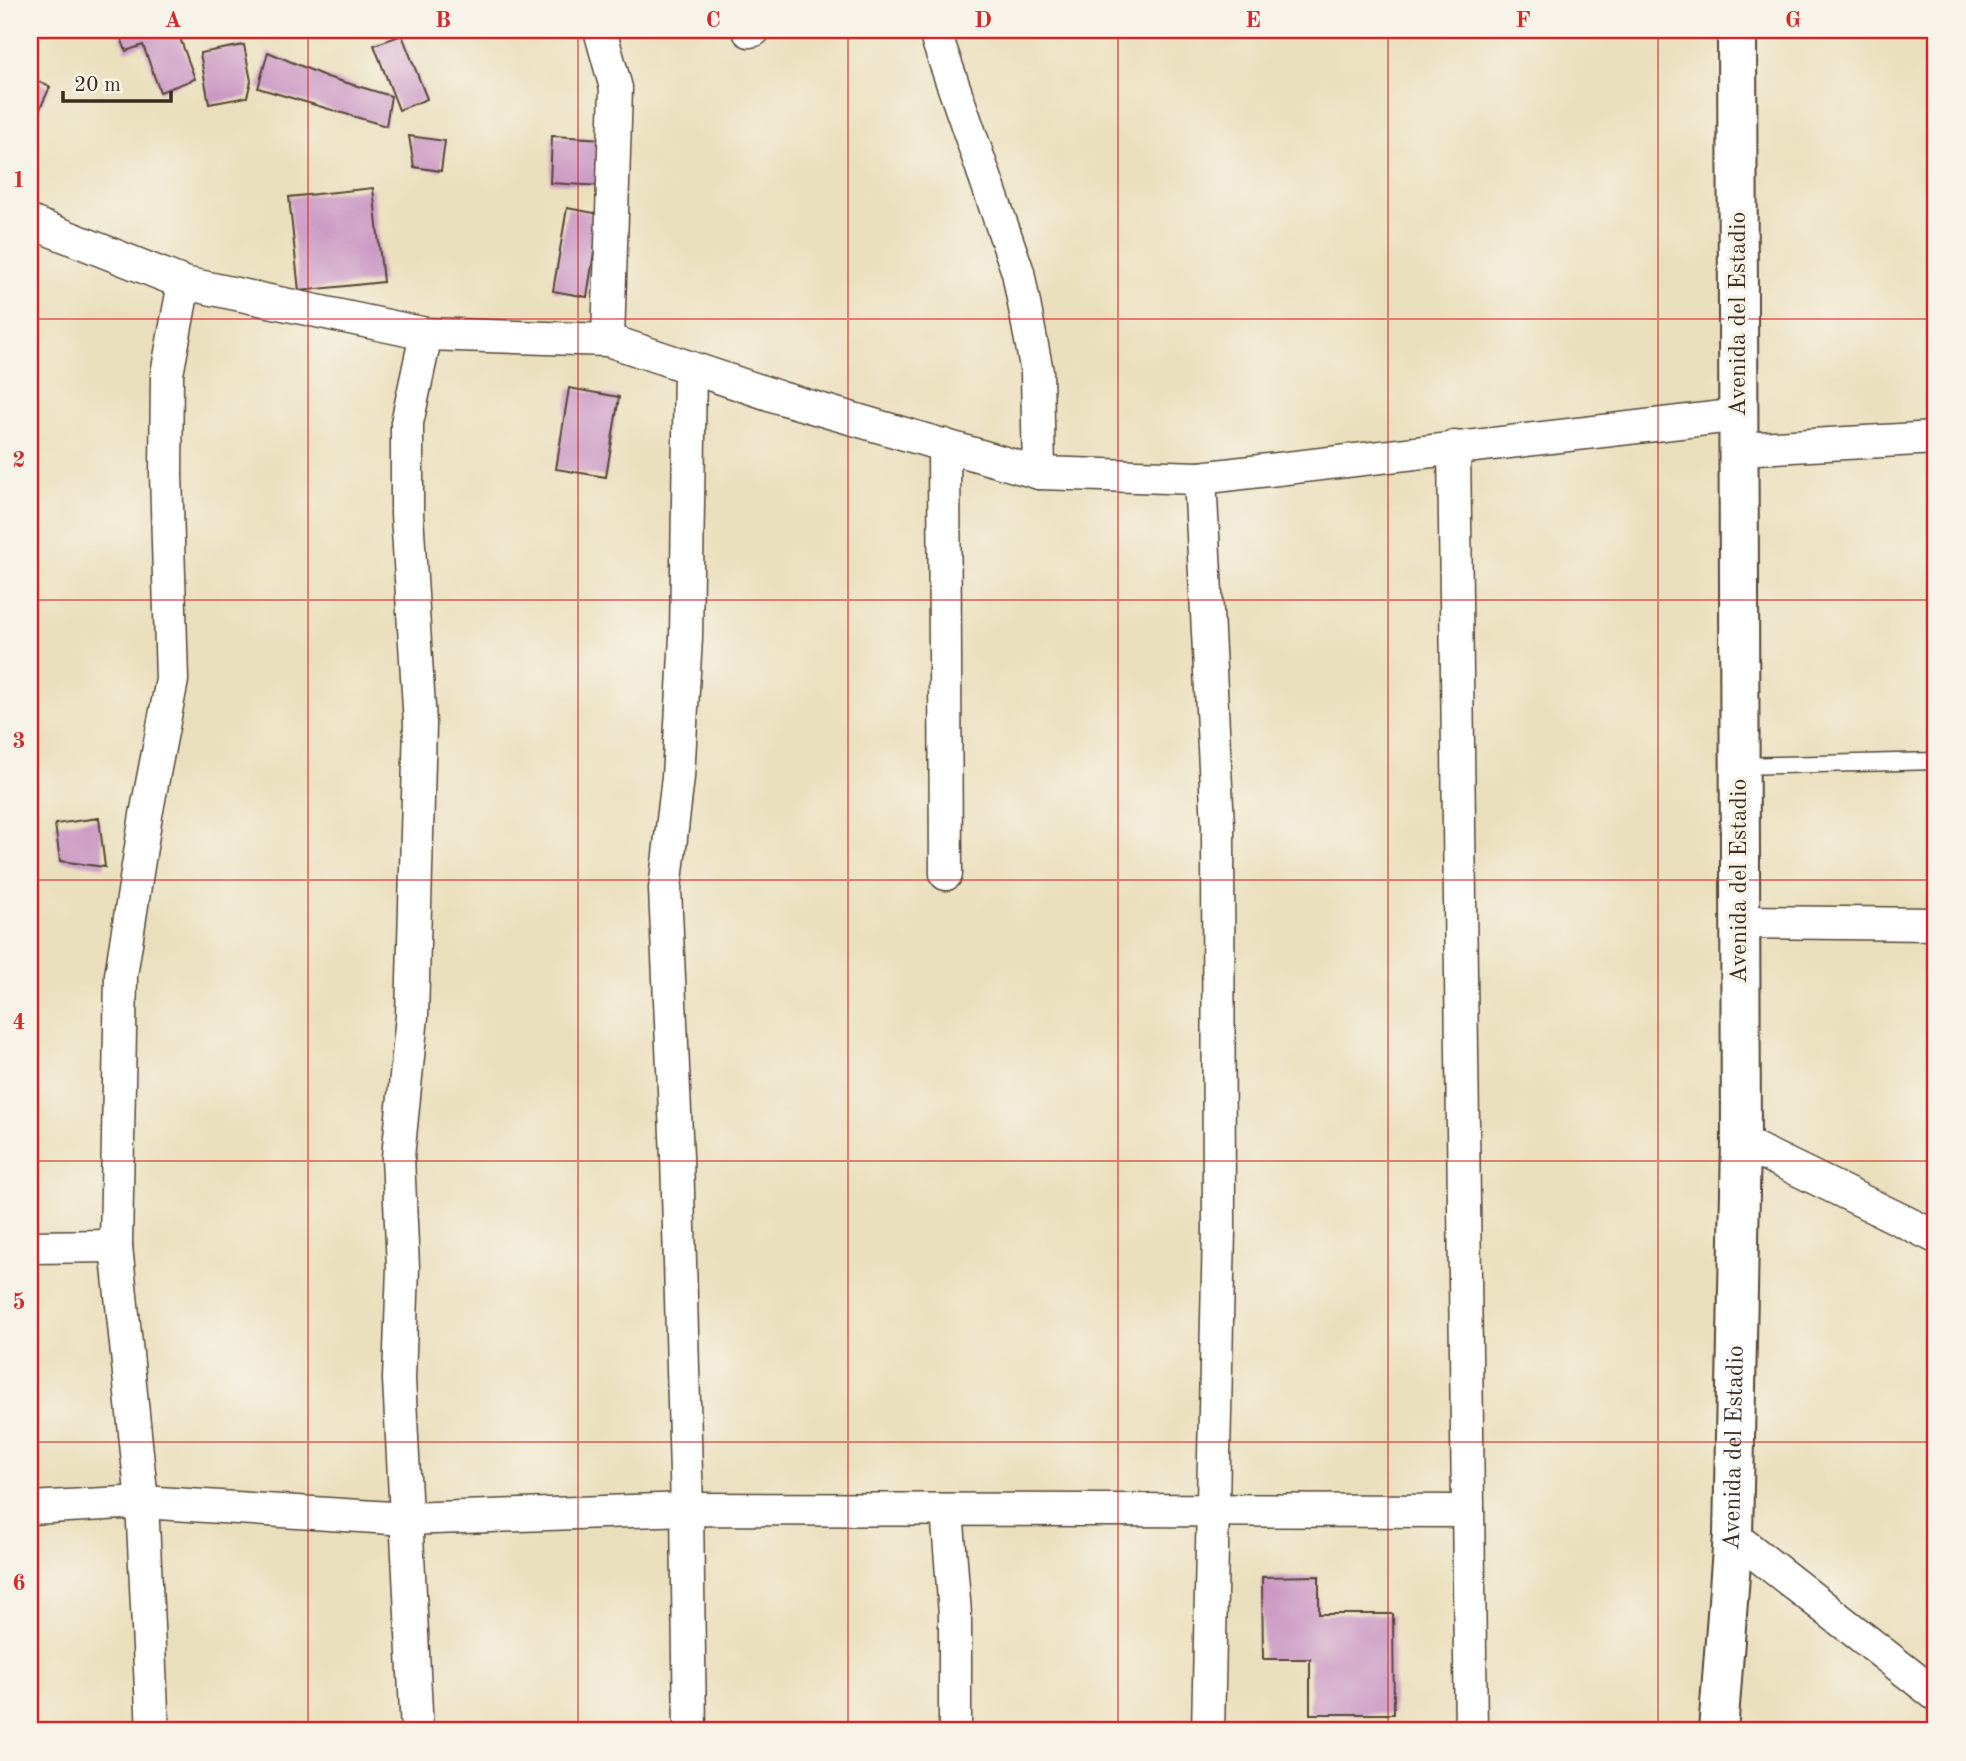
<svg xmlns="http://www.w3.org/2000/svg" width="1966" height="1761" font-family="'Old Standard TT',serif">
<style>
.building{fill:#cb99c4}
.lines{fill:none;stroke-linecap:round;stroke-linejoin:round}
.service-casing{stroke:#554536;stroke-width:19}
.minor-casing{stroke:#554536;stroke-width:35}
.tertiary-casing{stroke:#554536;stroke-width:42}
.service{stroke:#fff;stroke-width:16}
.minor{stroke:#fff;stroke-width:32}
.tertiary{stroke:#fff;stroke-width:38}
.grid{fill:none;stroke:#d62828;stroke-width:2;stroke-opacity:0.55}
.labels{text-anchor:middle;dominant-baseline:central;stroke-width:7;stroke-linejoin:round;paint-order:stroke}
.street-label{font-size:24px;fill:#3b2a1e;stroke:#f7f3e8}
.neatline{fill:none;stroke:#d62828;stroke-width:2.5}
.grid-label{font-size:23px;text-anchor:middle;font-weight:bold;fill:#d62828}
</style>
<rect width="100%" height="100%" fill="#f7f3e8"/>
<filter id="ink" filterUnits="userSpaceOnUse"><feTurbulence type="fractalNoise" baseFrequency=".0143" numOctaves="2"/><feDisplacementMap in="SourceGraphic" scale="14" xChannelSelector="R" yChannelSelector="G"/><feConvolveMatrix kernelMatrix="1 2 1 2 8 2 1 2 1" color-interpolation-filters="sRGB"/></filter>
<filter id="wash" filterUnits="userSpaceOnUse"><feTurbulence type="fractalNoise" baseFrequency=".00686" numOctaves="4" result="noise"/><feDisplacementMap in="SourceGraphic" scale="28" xChannelSelector="R" yChannelSelector="G"/><feGaussianBlur stdDeviation="1.57" result="paint"/><feColorMatrix in="noise" values="0 0 0 0 0 0 0 0 0 0 0 0 0 0 0 0 0 1.4 0 .05"/><feComposite in="paint" operator="in"/></filter>
<g filter="url(#wash)">
<rect width="100%" height="100%" fill="#eadfbc"/>
<g id="blocks">
<g class="building">
<polygon points="118,30 155,30 157,36 177,30 195,79 160,92 143,45 126,51"/>
<polygon points="402,35 427,99 399,110 374,45"/>
<polygon points="244,45 251,81 247,97 209,104 200,53"/>
<polygon points="268,52 327,77 391,96 386,126 258,88"/>
<polygon points="30,78 50,87 30,130"/>
<polygon points="409,136 445,141 441,171 414,167"/>
<polygon points="552,136 605,139 603,186 550,183"/>
<polygon points="373,188 383,282 299,291 289,197"/>
<polygon points="567,208 600,214 587,297 553,291"/>
<polygon points="569,388 619,397 606,477 556,469"/>
<polygon points="99,818 105,867 60,861 55,824"/>
<polygon points="1319,1576 1319,1614 1393,1614 1394,1714 1310,1714 1310,1659 1263,1659 1262,1577"/>
</g>
</g>
</g>
<g filter="url(#ink)">
<use href="#blocks" fill-opacity="0" stroke="#554536" stroke-width="2"/>
<g class="lines">
<defs>
<polyline id="service" points="1740,766 1936,761"/>
<g id="minor">
<polyline points="600,30 616,88 608,340"/>
<polyline points="934,30 1018,272 1037,372 1039,473"/>
<polyline points="749,31 754,30"/>
<polyline points="30,222 184,283 426,334 608,340 781,398 1039,473 1200,478 1740,415"/>
<polyline points="944,445 946,874"/>
<polyline points="1454,447 1471,1731"/>
<polyline points="1740,449 1936,438"/>
<polyline points="1200,478 1218,825 1219,1229 1208,1731"/>
<polyline points="1740,922 1936,924"/>
<polyline points="1741,1142 1936,1237"/>
<polyline points="30,1247 116,1246"/>
<polyline points="30,1508 142,1502 407,1519 687,1509 1468,1511"/>
<polyline points="947,1510 955,1614 955,1731"/>
<polyline points="1733,1536 1936,1695"/>
<polyline points="153,1731 142,1502 116,1246 121,975 146,815 172,680 166,473 167,374 184,283"/>
<polyline points="417,1731 399,1379 403,1267 398,1157 412,1016 420,724 407,514 407,423 426,334"/>
<polyline points="690,1731 687,1509 677,1157 665,889 678,777 686,637 690,368"/>
</g>
<g id="tertiary">
<path id="s1" d="M1718,1731L1733,1536L1741,1142L1737,30"/>
</g>
</defs>
<use href="#service" class="service-casing"/>
<use href="#minor" class="minor-casing"/>
<use href="#tertiary" class="tertiary-casing"/>
<use href="#service" class="service"/>
<use href="#minor" class="minor"/>
<use href="#tertiary" class="tertiary"/>
</g>
</g>
<path class="grid" d="M308,30V1731M578,30V1731M848,30V1731M1118,30V1731M1388,30V1731M1658,30V1731M30,319H1936M30,600H1936M30,880H1936M30,1161H1936M30,1442H1936"/>
<g class="labels">
<g class="street-label">
<text transform="translate(1739 314) rotate(-90)">Avenida del Estadio</text>
<text transform="translate(1740 881) rotate(-90)">Avenida del Estadio</text>
<text stroke="none"><textPath href="#s1" startOffset="284">Avenida del Estadio</textPath></text>
</g>
</g>
<rect width="1966" height="1761" fill="none" stroke="#f7f3e8" stroke-width="77"/>
<path d="M63 91v10h108v-10" fill="none" stroke="#3b2a1e" stroke-width="3.5"/>
<text x="74" y="91" font-size="21" fill="#3b2a1e" stroke="#f7f3e8" stroke-width="5" paint-order="stroke">20 m</text>
<rect x="38" y="38" width="1889" height="1684" class="neatline"/>
<g class="grid-label">
<text x="173" y="27">A</text>
<text x="443" y="27">B</text>
<text x="713" y="27">C</text>
<text x="983" y="27">D</text>
<text x="1253" y="27">E</text>
<text x="1523" y="27">F</text>
<text x="1793" y="27">G</text>
<text x="19" y="187">1</text>
<text x="19" y="467">2</text>
<text x="19" y="748">3</text>
<text x="19" y="1029">4</text>
<text x="19" y="1309">5</text>
<text x="19" y="1590">6</text>
</g>
</svg>
